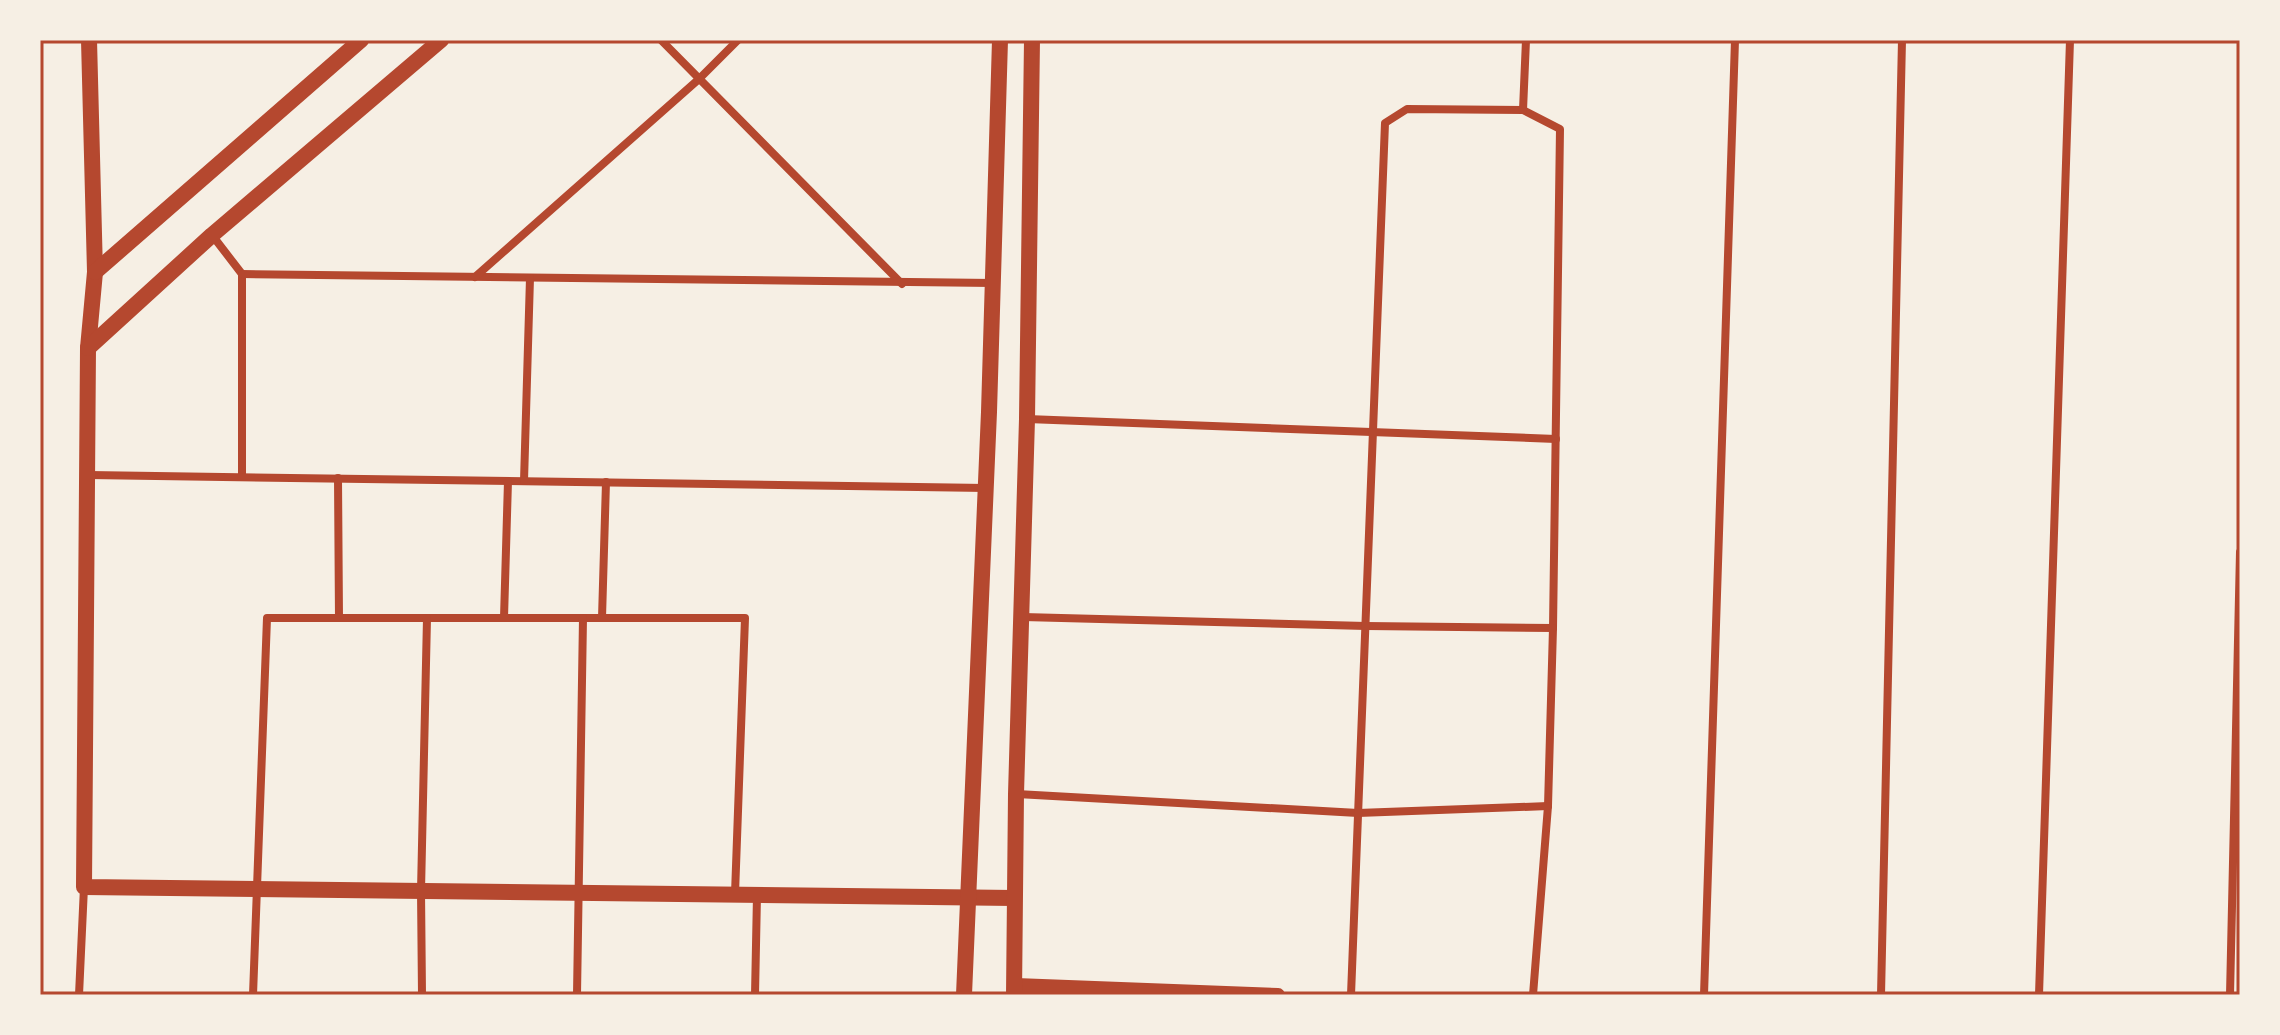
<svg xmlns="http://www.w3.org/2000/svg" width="2280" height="1035" font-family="Cabin,sans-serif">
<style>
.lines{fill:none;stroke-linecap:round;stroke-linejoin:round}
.minor{stroke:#b5482f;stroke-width:8}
.tertiary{stroke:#b5482f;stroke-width:14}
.secondary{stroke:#b5482f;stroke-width:16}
.neatline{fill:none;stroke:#b5482f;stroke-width:3}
</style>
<rect width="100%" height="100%" fill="#f6efe4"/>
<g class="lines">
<g class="minor">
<polyline points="661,40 902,284"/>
<polyline points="1523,110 1560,129 1553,628 1548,806 1533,995"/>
<polyline points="212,235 242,274 242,477"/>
<polyline points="242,274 993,283"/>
<polyline points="475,277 699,79 738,40"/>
<polyline points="1027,419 1556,439"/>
<polyline points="89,475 986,488"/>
<polyline points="338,478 339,618"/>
<polyline points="524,481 530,278"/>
<polyline points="1023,617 1366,626 1553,628"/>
<polyline points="504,618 508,481"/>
<polyline points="602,618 606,482"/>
<polyline points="1017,794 1358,813 1548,806"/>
<polyline points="79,995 84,887"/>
<polyline points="253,995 267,618 745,618 735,894"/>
<polyline points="422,995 421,891 427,618"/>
<polyline points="577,995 583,618"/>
<polyline points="755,995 757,895"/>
<polyline points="1351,995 1385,123 1407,109 1523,110 1526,40"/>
<polyline points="1704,995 1735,40"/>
<polyline points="1881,995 1902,40"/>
<polyline points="2039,995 2070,40"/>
<polyline points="2230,995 2240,552"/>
</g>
<polyline class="tertiary" points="1015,985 1278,995"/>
<g class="secondary">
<polyline points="89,40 95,272 88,348 84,887 1014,898"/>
<polyline points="95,272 361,40"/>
<polyline points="88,348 212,235 441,40"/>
<polyline points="964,995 989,412 1000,40"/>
<polyline points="1014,995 1016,794 1027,419 1032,40"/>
</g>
</g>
<rect width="2280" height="1035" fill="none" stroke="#f6efe4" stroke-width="84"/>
<rect x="42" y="42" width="2196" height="951" class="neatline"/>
</svg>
